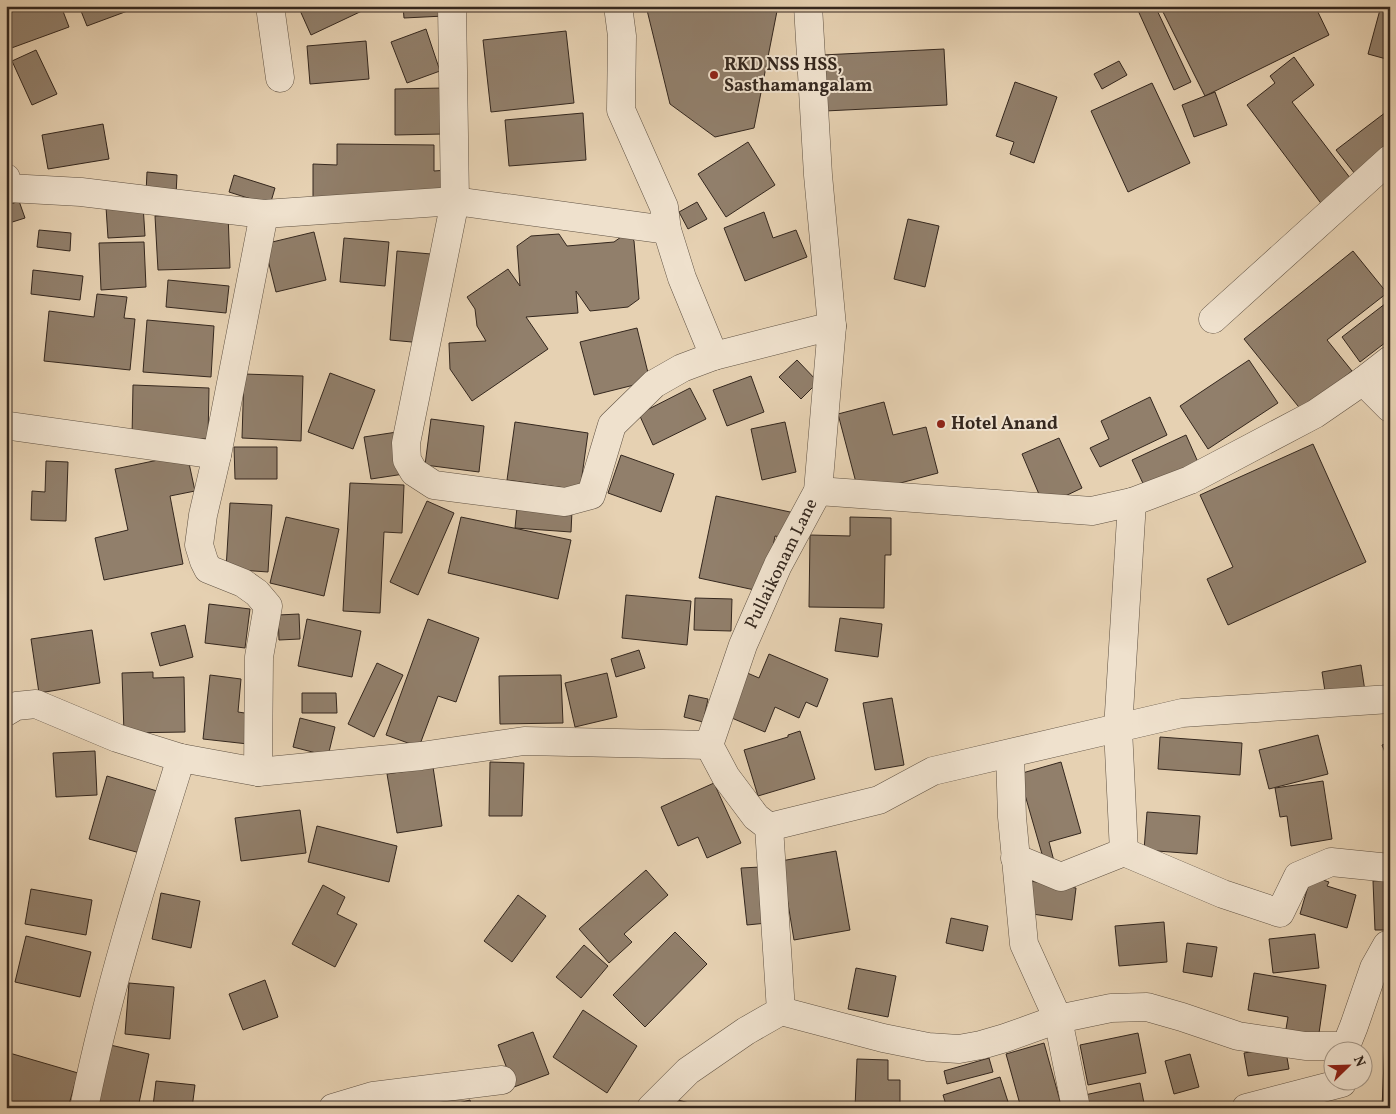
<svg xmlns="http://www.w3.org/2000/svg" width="1396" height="1114" font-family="Vollkorn,serif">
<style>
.building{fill:#917f6b;stroke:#34271e}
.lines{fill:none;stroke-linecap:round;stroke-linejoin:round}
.minor-casing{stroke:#605243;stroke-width:29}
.minor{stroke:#efe1cd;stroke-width:28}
.poi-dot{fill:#8f2418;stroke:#efe1cd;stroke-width:2}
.labels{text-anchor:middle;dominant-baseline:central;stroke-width:4;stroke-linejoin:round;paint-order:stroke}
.poi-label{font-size:18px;font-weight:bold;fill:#34271e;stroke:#efe1cd;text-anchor:start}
.street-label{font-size:18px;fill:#34271e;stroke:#efe1cd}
</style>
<rect width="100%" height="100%" fill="#e6d1b2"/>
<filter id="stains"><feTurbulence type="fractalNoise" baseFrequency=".004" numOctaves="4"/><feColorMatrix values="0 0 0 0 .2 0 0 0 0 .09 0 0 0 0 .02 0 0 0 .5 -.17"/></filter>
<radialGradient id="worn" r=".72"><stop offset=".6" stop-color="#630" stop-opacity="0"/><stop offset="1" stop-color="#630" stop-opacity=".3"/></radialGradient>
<g class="building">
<polygon points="6,6 61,6 69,27 6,50"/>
<polygon points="79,6 141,6 87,26"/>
<polygon points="298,6 362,6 364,10 311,35"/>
<polygon points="403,6 443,6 444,16 404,18"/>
<polygon points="511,6 530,6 511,10"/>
<polygon points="646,6 778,6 754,128 715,137 670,104"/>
<polygon points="1041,6 1058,6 1042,10"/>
<polygon points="1136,6 1155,6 1191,82 1174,90"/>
<polygon points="1160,6 1315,6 1329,35 1205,96"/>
<polygon points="1381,6 1390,6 1390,60 1368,54"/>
<polygon points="426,29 440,71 407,83 391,42"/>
<polygon points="566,31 574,103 491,112 483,40"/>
<polygon points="366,41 369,79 310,84 307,46"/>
<polygon points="944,49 947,105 825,111 822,55"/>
<polygon points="36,50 57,94 32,105 12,61"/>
<polygon points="1294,57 1314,85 1292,102 1357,187 1326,210 1247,105 1275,83 1270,76"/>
<polygon points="1119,61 1127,75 1102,89 1094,74"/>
<polygon points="1015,82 1057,97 1034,163 1010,154 1014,142 996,136"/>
<polygon points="1152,83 1190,163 1128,192 1091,111"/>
<polygon points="443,88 443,134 395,135 395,89"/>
<polygon points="1215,92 1227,125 1194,137 1182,105"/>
<polygon points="1390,109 1390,155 1359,179 1336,150"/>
<polygon points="583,113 586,160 509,166 505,120"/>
<polygon points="103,124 109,159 48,169 42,135"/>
<polygon points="748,142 775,185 726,217 698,174"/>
<polygon points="337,144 434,145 434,171 448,170 448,200 313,199 313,164 337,165"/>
<polygon points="147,172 177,175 176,195 146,193"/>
<polygon points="234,175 275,188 270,205 229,192"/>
<polygon points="19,201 25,218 6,224 6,206"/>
<polygon points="697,202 707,219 688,229 679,212"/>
<polygon points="143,205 145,236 108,238 106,207"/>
<polygon points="764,212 773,238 796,230 807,257 745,281 724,228"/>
<polygon points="228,213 230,268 158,270 155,216"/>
<polygon points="908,219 939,226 925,287 894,279"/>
<polygon points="39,230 71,233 70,251 37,247"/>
<polygon points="314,232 326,280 276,292 264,244"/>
<polygon points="628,232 634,241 639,299 628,307 590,311 576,291 578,313 526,317 548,349 472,401 450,369 449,343 486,341 477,326 475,309 467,297 508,269 520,286 517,246 531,236 559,234 567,246 614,242"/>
<polygon points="344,238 389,242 385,286 340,282"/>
<polygon points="144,242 146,287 101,290 99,243"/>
<polygon points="397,251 431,254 423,343 390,340"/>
<polygon points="1353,251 1387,293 1327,340 1352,371 1302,411 1244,339"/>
<polygon points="33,270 83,276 80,300 31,294"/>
<polygon points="168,280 229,286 226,313 166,307"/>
<polygon points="97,294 127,297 124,318 135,319 130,370 44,361 49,311 94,317"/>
<polygon points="1390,300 1390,339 1360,362 1342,337"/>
<polygon points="147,320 214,326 211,377 143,372"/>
<polygon points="637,328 650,381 594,395 580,342"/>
<polygon points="797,360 818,382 801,399 779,377"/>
<polygon points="1249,360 1278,403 1208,449 1180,406"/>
<polygon points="330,373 375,390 353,449 308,432"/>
<polygon points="244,374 303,376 301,441 242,438"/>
<polygon points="751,376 764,412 727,426 713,390"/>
<polygon points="133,385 209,388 208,439 132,437"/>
<polygon points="690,388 706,419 653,445 639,414"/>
<polygon points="1150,397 1167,435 1100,467 1090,448 1109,439 1101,421"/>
<polygon points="884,402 893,435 926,427 938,473 859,494 838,414"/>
<polygon points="431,419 484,426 479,472 425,465"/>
<polygon points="515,422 588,433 580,490 507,480"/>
<polygon points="785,422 796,472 762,480 751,429"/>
<polygon points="397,432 404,474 371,479 364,437"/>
<polygon points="1186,435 1201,469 1148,494 1132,460"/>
<polygon points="1059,438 1082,488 1044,506 1022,454"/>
<polygon points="1313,444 1366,562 1228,625 1207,579 1233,567 1200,495"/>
<polygon points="234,447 277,447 277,479 235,479"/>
<polygon points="187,454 195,491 170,496 183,564 104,580 95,538 128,530 115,469"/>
<polygon points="621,455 674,474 661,512 608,493"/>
<polygon points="46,461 68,462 66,521 31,520 32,491 45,492"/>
<polygon points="350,483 404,485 402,533 384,532 380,613 343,611"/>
<polygon points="716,496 804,515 798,541 775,536 764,592 699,578"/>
<polygon points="427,501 454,513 418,595 390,582"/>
<polygon points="230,503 272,505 268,572 226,569"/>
<polygon points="517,507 572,511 571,532 515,528"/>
<polygon points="286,517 339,529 324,596 270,583"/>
<polygon points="461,517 571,540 558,599 448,573"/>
<polygon points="850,517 891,518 891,555 885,555 884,608 809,607 810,535 850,536"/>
<polygon points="6,563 7,637 6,637"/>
<polygon points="626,595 691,601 687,645 622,638"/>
<polygon points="695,598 732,599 731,631 694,630"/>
<polygon points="209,604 250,609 245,648 205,643"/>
<polygon points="299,614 300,639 279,640 278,615"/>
<polygon points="840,618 882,624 878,657 835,651"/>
<polygon points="307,619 361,631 352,677 298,666"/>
<polygon points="428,619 479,638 456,702 438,696 419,747 386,735"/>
<polygon points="185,625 193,657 160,666 151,633"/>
<polygon points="92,630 100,683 39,693 31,639"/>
<polygon points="639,650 645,668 616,677 611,659"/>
<polygon points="769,654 828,679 817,707 806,702 799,718 775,707 765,732 727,716 745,672 759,678"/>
<polygon points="377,663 403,675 374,737 348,724"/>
<polygon points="1361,665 1365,691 1326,698 1322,672"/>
<polygon points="153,672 153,678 184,677 185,732 124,733 122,673"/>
<polygon points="607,673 617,717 575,727 565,683"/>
<polygon points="210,675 241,679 238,712 251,714 248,744 203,739"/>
<polygon points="561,675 563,723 500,724 499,676"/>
<polygon points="302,693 336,693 337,713 302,713"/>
<polygon points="689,695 708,699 703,722 684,717"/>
<polygon points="892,698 904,765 875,770 863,703"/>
<polygon points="300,718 335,727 328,756 293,747"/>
<polygon points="800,731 815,779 758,796 744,750 788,737 788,735"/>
<polygon points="1318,735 1328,774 1269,789 1259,750"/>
<polygon points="1160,737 1242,743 1240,775 1158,769"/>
<polygon points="1390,742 1390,764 1382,745"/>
<polygon points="95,751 97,795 56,797 53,753"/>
<polygon points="490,762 524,763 522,816 489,816"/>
<polygon points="1061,762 1081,833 1049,842 1055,865 1046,868 1019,774"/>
<polygon points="433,767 442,826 397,833 387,774"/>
<polygon points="107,776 157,791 140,853 89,839"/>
<polygon points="1323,781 1332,839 1291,846 1287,816 1280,817 1275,788"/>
<polygon points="714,783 741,843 707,858 698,837 678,846 661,807"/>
<polygon points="300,810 306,853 241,861 235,818"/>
<polygon points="1147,812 1200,816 1197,854 1144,850"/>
<polygon points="317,826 397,846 389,882 308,862"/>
<polygon points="836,851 850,930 794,940 781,861"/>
<polygon points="761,867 767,923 747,925 741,868"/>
<polygon points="646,870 668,895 624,934 632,942 609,963 579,929"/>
<polygon points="1311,876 1329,882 1327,886 1356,895 1347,928 1300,914"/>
<polygon points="1390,880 1390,930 1375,930 1373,881"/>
<polygon points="1030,881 1076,888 1072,920 1026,913"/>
<polygon points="323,885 345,897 337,914 357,924 335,967 292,944"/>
<polygon points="31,889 92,900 86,935 25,924"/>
<polygon points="161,893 200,901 191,948 152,939"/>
<polygon points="518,895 546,916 512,962 484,941"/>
<polygon points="951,918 988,926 983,951 946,943"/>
<polygon points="1164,922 1167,962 1119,966 1115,926"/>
<polygon points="675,932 707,964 645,1027 613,995"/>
<polygon points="1315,934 1319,968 1273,973 1269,939"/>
<polygon points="26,936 91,952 80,997 15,982"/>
<polygon points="1187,943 1217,947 1212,977 1183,972"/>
<polygon points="584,945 608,966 581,998 556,977"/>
<polygon points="1389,947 1390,947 1390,1108 1382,1108"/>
<polygon points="856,968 896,976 888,1017 848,1009"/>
<polygon points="1254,973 1326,985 1318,1040 1285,1035 1288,1017 1248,1010"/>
<polygon points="265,980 278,1017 243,1030 229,994"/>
<polygon points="129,983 174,987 170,1039 125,1034"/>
<polygon points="583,1010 637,1046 607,1093 553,1057"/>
<polygon points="533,1032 549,1074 514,1087 498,1045"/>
<polygon points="1138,1033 1146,1073 1088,1085 1080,1045"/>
<polygon points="1044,1043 1062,1108 1021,1108 1006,1054"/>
<polygon points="106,1044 149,1054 138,1108 109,1108 94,1105"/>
<polygon points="1285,1046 1289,1069 1248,1076 1244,1053"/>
<polygon points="6,1052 78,1073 68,1108 11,1108 6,1106"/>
<polygon points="1190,1054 1199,1087 1174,1094 1165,1061"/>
<polygon points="989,1058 993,1072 947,1084 944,1071"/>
<polygon points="857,1059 888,1060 888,1080 900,1080 900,1108 855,1108"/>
<polygon points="1000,1077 1010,1108 947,1108 943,1095"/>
<polygon points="156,1081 195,1085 192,1108 170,1108 153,1106"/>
<polygon points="1140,1083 1145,1108 1082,1108 1080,1096"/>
<polygon points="670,1098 709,1108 668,1108"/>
<polygon points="470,1100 472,1108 440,1108"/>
</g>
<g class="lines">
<defs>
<g id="minor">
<polyline points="270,6 280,78"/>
<polyline points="452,6 455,201 406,443 407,460 414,472 434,485 565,502 591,495 612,425 654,384 682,368 714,356"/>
<polyline points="618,6 622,36 621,110 664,207 667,230 682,278 714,356 832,326 818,491 778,565 743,645 709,745 726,777 756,817 769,827 781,1011 746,1031 688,1071 651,1108"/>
<polyline points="808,6 818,175 832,326"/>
<polyline points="6,178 8,188 81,192 264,214 455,201 667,230"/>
<polyline points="1213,319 1390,159"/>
<polyline points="1363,381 1390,408"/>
<polyline points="10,426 217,455"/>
<polyline points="818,491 1092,511 1132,502 1190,480 1315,414 1363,381 1390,360"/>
<polyline points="6,712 16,706 36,704 117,738 181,758"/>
<polyline points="1010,754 1012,817 1024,944 1058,1019 1076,1108"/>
<polyline points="258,772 259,657 268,606 257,593 243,583 208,569 204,561 199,545 203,515 217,455 264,214"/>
<polyline points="769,827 879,800 933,771 1182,713 1390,699"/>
<polyline points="1124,852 1118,729 1132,502"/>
<polyline points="1015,858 1061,877 1124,852 1223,894 1280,913 1298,876 1331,862 1390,868"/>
<polyline points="781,1011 883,1038 928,1047 959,1049 981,1045 1005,1038 1058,1019 1111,1008 1147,1007 1182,1017 1238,1036 1305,1046 1346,1046"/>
<polyline points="1345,1052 1346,1046 1354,1026 1374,968 1387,945 1390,944"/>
<path d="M84,1108C108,989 145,873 181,758L258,772L421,756L524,741L709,745"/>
<polyline points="333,1108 373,1096 502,1080"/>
<polyline points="1246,1108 1342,1083"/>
</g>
</defs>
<use href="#minor" class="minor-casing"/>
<use href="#minor" class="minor"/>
</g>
<g class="poi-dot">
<circle cx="714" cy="75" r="5"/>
<circle cx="941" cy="424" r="5"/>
</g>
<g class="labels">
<g class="poi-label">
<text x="724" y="65">RKD NSS HSS,<tspan x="724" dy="21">Sasthamangalam</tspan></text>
<text x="951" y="424">Hotel Anand</text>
</g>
<g class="street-label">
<text transform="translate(782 564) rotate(-64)">Pullaikonam Lane</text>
</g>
</g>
<rect width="1396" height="1114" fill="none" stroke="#e6d1b2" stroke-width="25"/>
<rect x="8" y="8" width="1381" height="1099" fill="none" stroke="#34271e" stroke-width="2.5"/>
<rect x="12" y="12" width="1371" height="1089" fill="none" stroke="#34271e"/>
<g transform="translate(1348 1066) rotate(67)"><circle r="24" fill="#efe1cd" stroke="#a49787"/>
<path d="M0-4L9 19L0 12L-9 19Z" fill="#8f2418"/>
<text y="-8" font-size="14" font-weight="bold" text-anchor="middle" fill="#34271e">N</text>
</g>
<rect width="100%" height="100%" filter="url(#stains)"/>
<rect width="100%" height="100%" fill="url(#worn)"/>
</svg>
